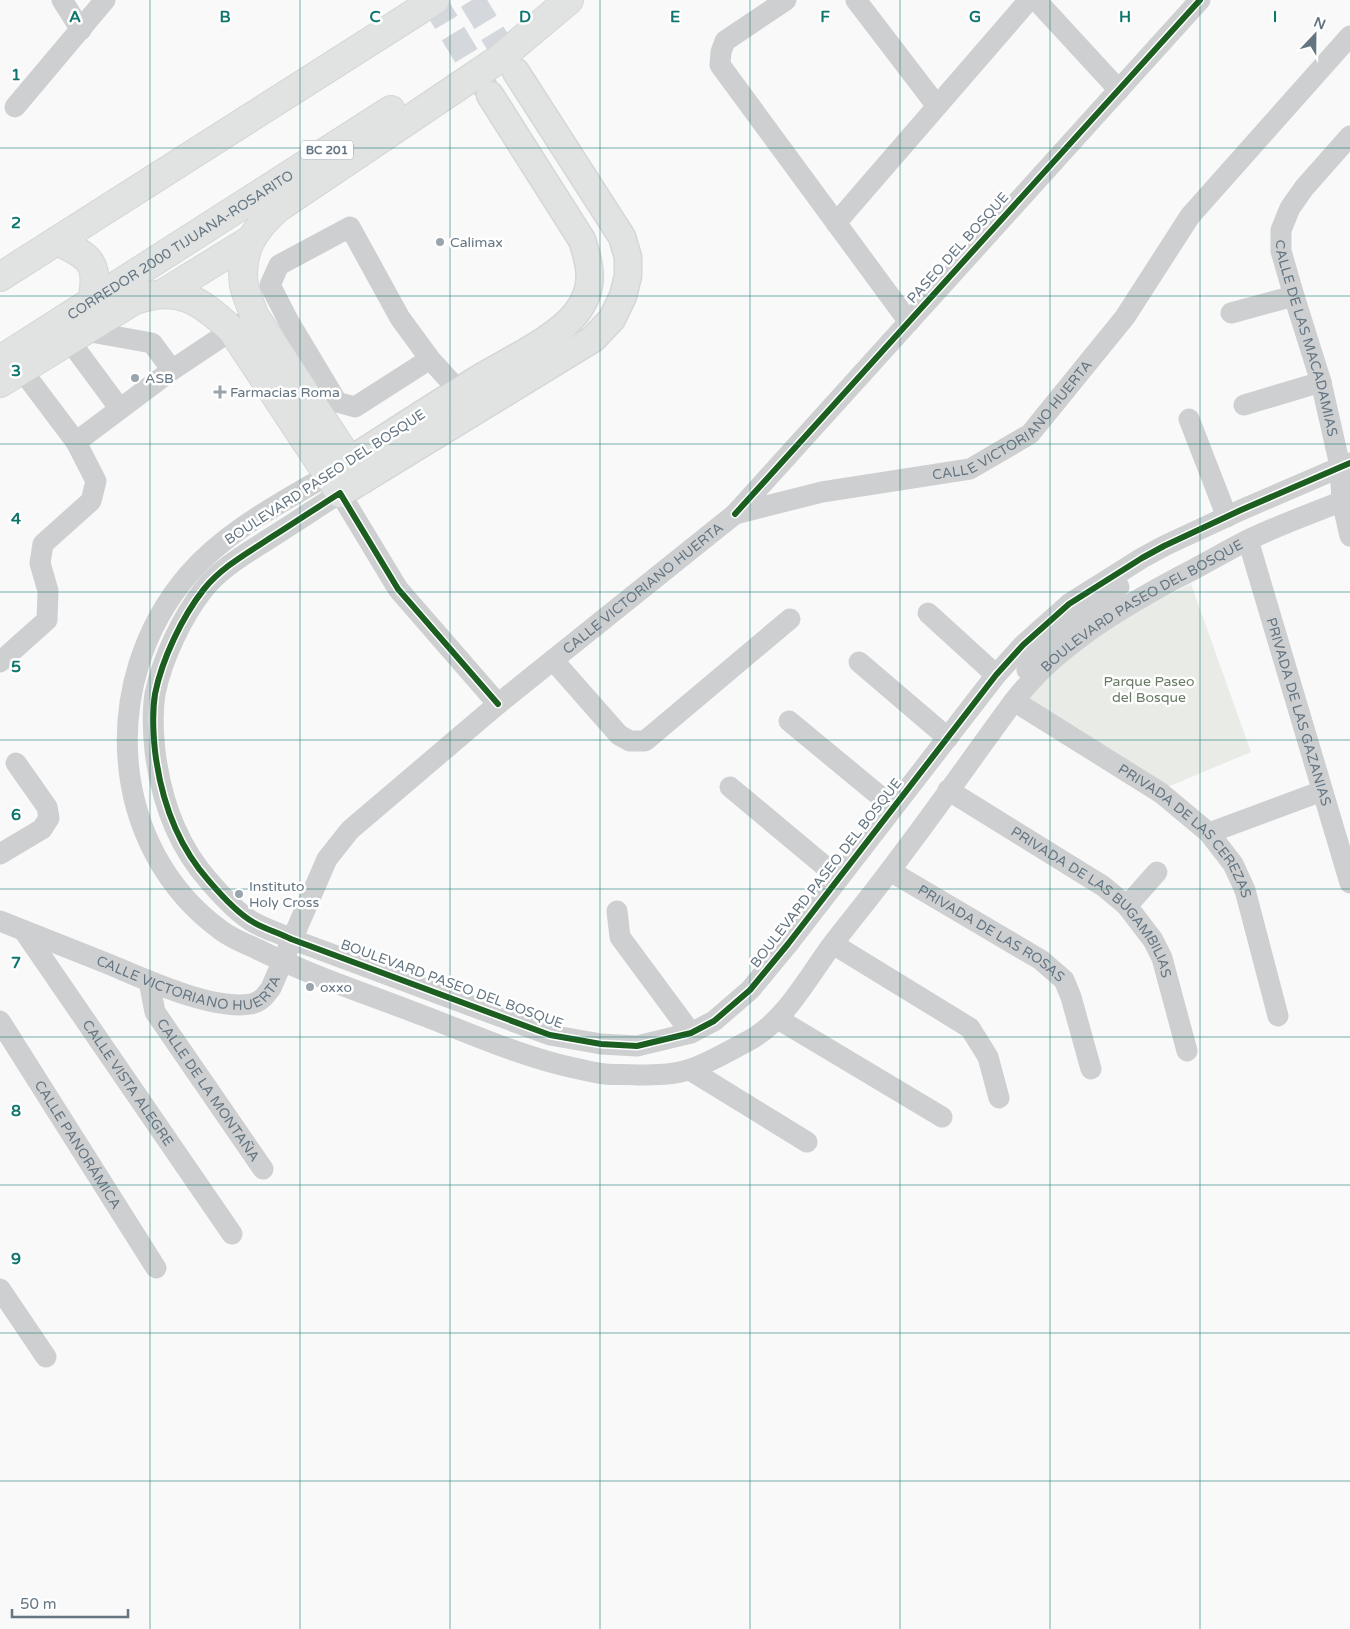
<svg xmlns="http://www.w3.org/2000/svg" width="1350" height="1629" font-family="'Varela Round',sans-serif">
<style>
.green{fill:#e8ebe6}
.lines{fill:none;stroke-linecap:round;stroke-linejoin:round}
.major-tunnel{stroke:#d4d8dc;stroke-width:26;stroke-dasharray:26 13;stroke-linecap:butt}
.major-casing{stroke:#d5d6d7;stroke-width:29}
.highway-casing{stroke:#d5d6d6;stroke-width:30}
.minor{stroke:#cecfd0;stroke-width:21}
.major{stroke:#e1e2e2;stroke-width:26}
.highway{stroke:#e1e2e2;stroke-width:28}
.cycleway-casing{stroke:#fff;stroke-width:9}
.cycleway{stroke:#1b5e20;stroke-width:6}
.grid{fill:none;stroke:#0f766e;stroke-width:1;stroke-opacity:0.55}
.poi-dot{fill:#99a4ac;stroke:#fff;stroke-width:2}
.labels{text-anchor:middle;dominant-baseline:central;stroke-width:5;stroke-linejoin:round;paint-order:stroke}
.shield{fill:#fff;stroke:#939fa8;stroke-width:1}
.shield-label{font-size:12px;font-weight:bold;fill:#657683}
.poi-label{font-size:14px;fill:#657683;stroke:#fff;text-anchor:start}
.street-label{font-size:14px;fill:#657683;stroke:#fff}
.park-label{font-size:14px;fill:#687a64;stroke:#fff}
.grid-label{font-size:16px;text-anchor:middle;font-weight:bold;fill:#0f766e;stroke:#fff;stroke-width:5;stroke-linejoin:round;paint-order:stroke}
</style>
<rect width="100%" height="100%" fill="#f9f9f9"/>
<polygon class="green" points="1191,584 1251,752 1165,788 1027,699 1102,628"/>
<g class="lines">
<g class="major-tunnel">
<polyline points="433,0 488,92"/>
<polyline points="472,0 516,72"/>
</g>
<defs>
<g id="major">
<path d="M332,472C382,440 432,407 483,376C510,360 560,336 577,312C595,288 591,267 582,240L490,95"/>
<polyline points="343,492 593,339 612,319 623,296 628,276 628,257 622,237 516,72"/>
</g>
<g id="highway">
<path d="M57,241C90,257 100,262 92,301"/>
<polyline points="0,277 435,0"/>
<polyline points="164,293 250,240"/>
<path id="s11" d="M0,360L391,110"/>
<path d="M0,383L133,301C177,284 200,300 232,330L340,493"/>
<path d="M362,480L254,315C251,305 246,295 244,285C239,252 254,229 278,208L499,59L569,0"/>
</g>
</defs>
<use href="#major" class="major-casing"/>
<use href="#highway" class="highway-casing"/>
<g class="minor">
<polyline points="62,0 81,30"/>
<polyline points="786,0 725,41 721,52 720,65 909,322"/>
<polyline points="856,0 937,106"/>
<polyline points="1036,0 1119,90"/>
<polyline points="15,107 105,0"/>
<path id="s1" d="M1350,136L1304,188L1290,208L1281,230V251L1294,296L1321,382L1340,466L1342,501L1350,536"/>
<polyline points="836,223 1029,0"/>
<polyline points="1231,313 1294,296"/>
<polyline points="85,331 152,343 172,370"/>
<polyline points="69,340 120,409"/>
<polyline points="430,359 400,318 350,227 279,265 270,285 289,322 337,402 355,407 430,359 459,391"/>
<polyline points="1244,405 1321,382"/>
<polyline points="1189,419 1227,517"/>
<polyline points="76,442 172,370 244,322"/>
<path id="s2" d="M328,475C279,504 226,531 188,575C98,680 107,848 222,931C233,939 246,944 257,949C307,974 359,991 411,1011C465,1031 518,1056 574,1068C584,1070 595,1073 605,1074C615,1075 626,1074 637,1075C654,1075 674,1075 691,1069C709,1063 731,1050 748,1041C787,1020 808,976 835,941C852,919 871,896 888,873C931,817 972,758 1014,701C1056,647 1117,610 1177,578C1201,566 1224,552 1248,540C1281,524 1316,512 1350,498"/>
<polyline points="735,514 1200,0"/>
<path id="s3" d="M1248,540L1350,883"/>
<polyline points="928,613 996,675"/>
<polyline points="553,660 619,735 630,741 645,741 790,619"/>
<polyline points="0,662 47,620 48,591 40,563 43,544 91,501 96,481 76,442 12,357"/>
<polyline points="859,662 948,738"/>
<polyline points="1027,670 1051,639 1119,587"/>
<path id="s4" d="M1014,701L1161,793L1209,833L1233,864L1245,890L1278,1016"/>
<path d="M498,704L398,589L340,493C315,509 291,525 267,540C244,555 221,568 204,589C182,617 162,659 155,694C152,713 153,732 155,751C161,800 176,844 209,881C221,895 237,913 253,922C265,929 279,933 291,939L550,1035L601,1044L637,1046L691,1033L714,1021L750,990L788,944L996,675L1023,645L1069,604L1142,558L1164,546L1241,510L1350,463"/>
<polyline points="789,721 893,807"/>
<polyline points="730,787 839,878"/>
<path id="s5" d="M948,790L1103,886L1127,906L1153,940L1162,958L1187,1051"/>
<polyline points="1209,833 1322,791"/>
<polyline points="0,854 42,829 49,818 47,807 16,763"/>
<path id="s6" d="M890,871L1041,960L1064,980L1071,997L1091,1069"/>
<polyline points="1127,906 1157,872"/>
<polyline points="617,911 620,937 691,1033"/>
<path id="s7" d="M0,921C35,935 71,949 106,963C142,978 212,1011 251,1004C261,1002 265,996 271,988L327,859L350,830L498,704L735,514L822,492L970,469L1030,434L1125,317L1190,216L1350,36"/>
<path id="s8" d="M24,931L232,1234"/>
<polyline points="833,944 970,1028 988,1057 999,1098"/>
<path id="s9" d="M149,981L155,1012L263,1169"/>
<polyline points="778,1019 942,1117"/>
<path id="s10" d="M0,1021L156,1268"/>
<polyline points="690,1070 807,1142"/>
<polyline points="0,1289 46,1357"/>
</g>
<use href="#major" class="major"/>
<use href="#highway" class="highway"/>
<defs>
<g id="cycleway">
<polyline points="735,514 1200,0"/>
<path d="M498,704L398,589L340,493C315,509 291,525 267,540C244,555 221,568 204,589C182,617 162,659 155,694C152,713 153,732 155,751C161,800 176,844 209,881C221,895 237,913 253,922C265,929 279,933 291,939L550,1035L601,1044L637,1046L691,1033L714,1021L750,990L788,944L996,675L1023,645L1069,604L1142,558L1164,546L1241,510L1350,463"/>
</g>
</defs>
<use href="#cycleway" class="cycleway-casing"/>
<use href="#cycleway" class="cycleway"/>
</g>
<path class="grid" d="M150,0V1629M300,0V1629M450,0V1629M600,0V1629M750,0V1629M900,0V1629M1050,0V1629M1200,0V1629M0,148H1350M0,296H1350M0,444H1350M0,592H1350M0,740H1350M0,889H1350M0,1037H1350M0,1185H1350M0,1333H1350M0,1481H1350"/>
<g class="poi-dot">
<circle cx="440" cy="242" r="5"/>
<circle cx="135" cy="378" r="5"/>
<path d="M217.5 384.5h5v5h5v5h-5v5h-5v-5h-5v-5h5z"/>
<circle cx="239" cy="894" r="5"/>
<circle cx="310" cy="987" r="5"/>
</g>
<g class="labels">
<rect class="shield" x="301" y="140.5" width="52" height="19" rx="4"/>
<g class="shield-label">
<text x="327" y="150">BC 201</text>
</g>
<g class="poi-label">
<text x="450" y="242">Calimax</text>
<text x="145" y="378">ASB</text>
<text x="230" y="392">Farmacias Roma</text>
<text x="249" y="886">Instituto<tspan x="249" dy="16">Holy Cross</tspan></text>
<text x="320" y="987">oxxo</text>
</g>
<g class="street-label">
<text stroke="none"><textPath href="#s11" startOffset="214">CORREDOR 2000 TIJUANA-ROSARITO</textPath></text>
<text transform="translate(958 248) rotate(-48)">PASEO DEL BOSQUE</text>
<text stroke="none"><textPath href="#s1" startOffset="229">CALLE DE LAS MACADAMIAS</textPath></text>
<text stroke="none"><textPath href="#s7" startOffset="1270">CALLE VICTORIANO HUERTA</textPath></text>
<text transform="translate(325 477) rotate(-33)">BOULEVARD PASEO DEL BOSQUE</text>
<text stroke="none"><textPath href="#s7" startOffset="850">CALLE VICTORIANO HUERTA</textPath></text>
<text stroke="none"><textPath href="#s2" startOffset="1728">BOULEVARD PASEO DEL BOSQUE</textPath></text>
<text stroke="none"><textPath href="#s3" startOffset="179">PRIVADA DE LAS GAZANIAS</textPath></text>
<text stroke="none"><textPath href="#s4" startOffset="218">PRIVADA DE LAS CEREZAS</textPath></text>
<text transform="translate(826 873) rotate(-52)">BOULEVARD PASEO DEL BOSQUE</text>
<text stroke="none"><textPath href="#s5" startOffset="186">PRIVADA DE LAS BUGAMBILIAS</textPath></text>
<text stroke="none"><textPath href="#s6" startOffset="119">PRIVADA DE LAS ROSAS</textPath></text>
<text stroke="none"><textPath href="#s7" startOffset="205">CALLE VICTORIANO HUERTA</textPath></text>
<text transform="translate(452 984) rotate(20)">BOULEVARD PASEO DEL BOSQUE</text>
<text stroke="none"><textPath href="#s8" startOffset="184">CALLE VISTA ALEGRE</textPath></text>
<text stroke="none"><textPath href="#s9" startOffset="126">CALLE DE LA MONTAÑA</textPath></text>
<text stroke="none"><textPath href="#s10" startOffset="146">CALLE PANORÁMICA</textPath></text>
</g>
<g class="park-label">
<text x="1149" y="681">Parque Paseo<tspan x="1149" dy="16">del Bosque</tspan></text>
</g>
</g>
<g class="grid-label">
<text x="75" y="22">A</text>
<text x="225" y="22">B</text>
<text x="375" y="22">C</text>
<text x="525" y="22">D</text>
<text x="675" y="22">E</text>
<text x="825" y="22">F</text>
<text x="975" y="22">G</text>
<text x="1125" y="22">H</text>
<text x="1275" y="22">I</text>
<text x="16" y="80">1</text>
<text x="16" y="228">2</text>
<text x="16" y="376">3</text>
<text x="16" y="524">4</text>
<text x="16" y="672">5</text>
<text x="16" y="820">6</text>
<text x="16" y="968">7</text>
<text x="16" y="1116">8</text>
<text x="16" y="1264">9</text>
</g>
<g transform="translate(1315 35) rotate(22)" stroke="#ffffff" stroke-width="4" paint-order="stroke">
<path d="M0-4L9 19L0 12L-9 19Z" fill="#657683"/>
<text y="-8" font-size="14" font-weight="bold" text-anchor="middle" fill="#657683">N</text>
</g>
<path d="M12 1609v8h116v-8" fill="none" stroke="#657683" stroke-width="2.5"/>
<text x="20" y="1609" font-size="15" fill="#657683" stroke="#ffffff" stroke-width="4" paint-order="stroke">50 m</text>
</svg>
